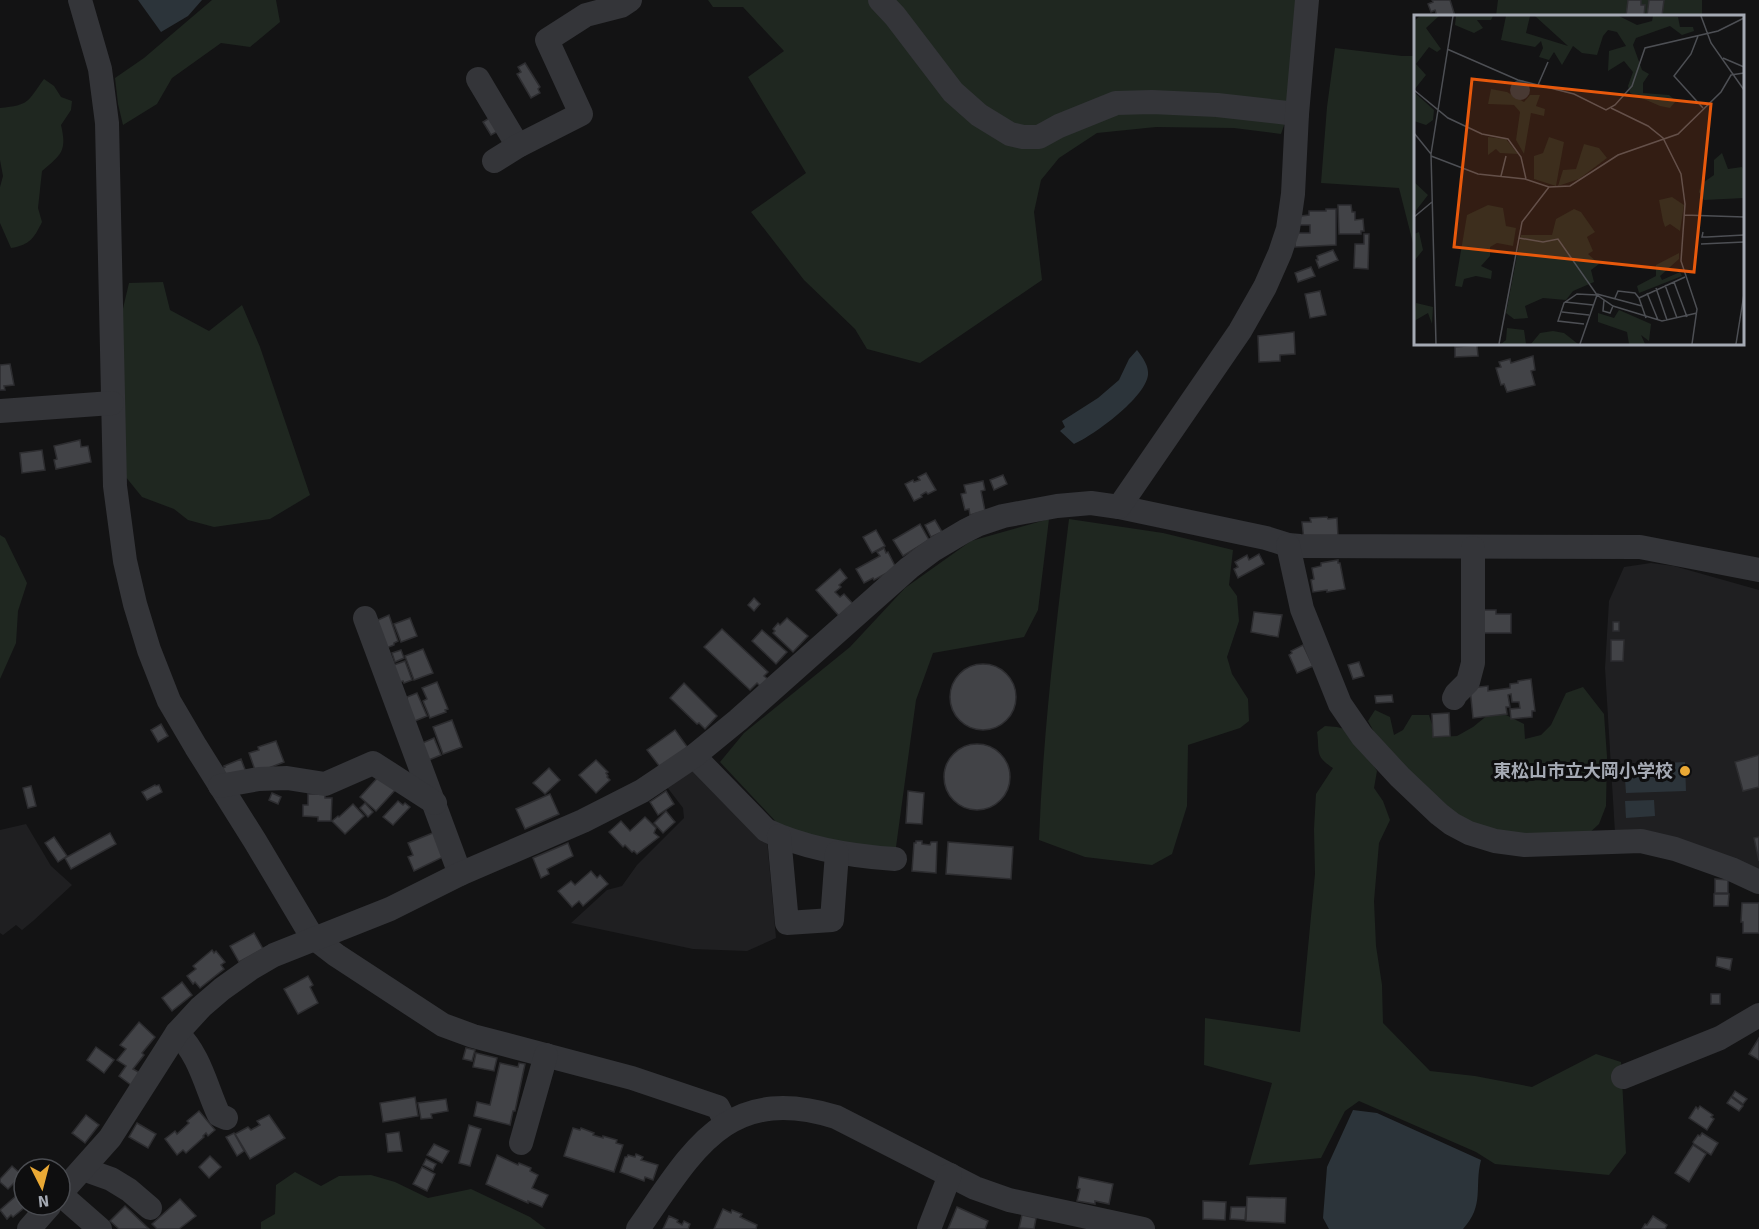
<svg xmlns="http://www.w3.org/2000/svg" width="1759" height="1229" font-family="Signika,'Noto Sans JP',sans-serif">
<style>
.built{fill:#1f1f21}
.green{fill:#1f2720}
.water{fill:#2c343a}
.building{fill:#424347;stroke:#2d2d30;stroke-width:1.5}
.lines{fill:none;stroke-linecap:round;stroke-linejoin:round}
.minor{stroke:#343539;stroke-width:24}
.poi-dot{fill:#eaa935;stroke:#0e0e0f;stroke-width:2}
.labels{text-anchor:middle;dominant-baseline:central;stroke-width:6;stroke-linejoin:round;paint-order:stroke}
.poi-label{font-size:18px;font-weight:bold;fill:#a5aab4;stroke:#0e0e0f;text-anchor:end}
.inset-road{fill:none;stroke:#4d4f54;stroke-width:1.5}
.view{fill:#e8590c;fill-opacity:0.15;stroke:#e8590c;stroke-width:3}
.inset-edge{fill:none;stroke:#a5aab4;stroke-width:3}
</style>
<rect width="100%" height="100%" fill="#131314"/>
<g class="built">
<polygon points="1651,563 1674,566 1759,590 1759,876 1615,833 1605,668 1609,601 1624,567"/>
<polygon points="694,768 767,840 776,938 747,951 693,949 571,923 607,890 622,886 637,865 684,818 683,808 667,787"/>
<polygon points="26,824 51,866 72,885 33,921 22,930 16,925 3,935 0,933 0,830"/>
</g>
<g class="green">
<polygon points="212,0 276,0 280,22 250,47 221,43 172,78 157,104 123,125 118,104 115,78 144,58"/>
<polygon points="708,0 1299,0 1295,94 1281,134 1234,128 1156,127 1097,133 1059,158 1041,180 1034,212 1042,280 920,363 867,349 855,329 804,280 751,212 806,173 748,77 784,51 743,7 713,7"/>
<polygon points="1498,0 1702,0 1702,16 1496,16"/>
<polygon points="1335,48 1402,56 1415,56 1415,291 1414,247 1399,188 1321,183 1327,107"/>
<path d="M44,79L54,86L61,97L72,101L71,110L61,125C67,151 62,154 42,171L38,208L42,222C34,238 30,245 11,248L0,223V187L3,176L0,160V108C30,105 27,102 44,79Z"/>
<polygon points="163,282 170,310 209,331 242,305 260,347 310,495 270,519 214,527 188,520 174,509 142,497 125,476 121,317 129,283"/>
<polygon points="1049,519 1038,610 1024,637 933,653 916,700 896,847 855,849 780,826 720,762 744,733 850,647 905,588 971,541"/>
<path d="M1069,519L1163,533L1233,550L1229,585L1237,596L1239,621L1227,657L1232,674L1248,699L1249,721L1240,728L1188,745L1187,806L1172,854L1152,865L1085,857L1039,840C1043,732 1056,626 1069,519Z"/>
<polygon points="0,535 5,538 27,583 18,611 16,643 0,679"/>
<polygon points="1583,687 1604,714 1607,757 1606,806 1599,824 1587,835 1551,837 1497,832 1445,811 1379,741 1368,721 1375,710 1390,717 1394,735 1403,730 1412,715 1429,715 1436,737 1457,736 1473,727 1489,714 1500,712 1524,724 1525,739 1541,735 1551,725 1566,693"/>
<path d="M1325,726L1337,727L1352,731L1377,771L1374,788L1383,801L1390,820L1379,843L1374,901L1376,946L1382,985L1383,1023L1430,1071L1475,1076L1532,1087L1596,1054L1621,1062L1626,1153L1609,1175L1495,1164L1476,1152L1359,1101L1345,1111L1321,1158L1249,1165L1272,1083L1204,1065L1205,1018L1300,1032L1315,874L1314,829L1316,794L1333,768C1314,756 1320,751 1317,732Z"/>
<polygon points="295,1172 321,1186 339,1176 371,1175 395,1182 428,1198 471,1189 530,1217 546,1229 261,1229 261,1222 275,1214 276,1185"/>
</g>
<g class="water">
<polygon points="138,0 202,0 188,16 161,32"/>
<path d="M1137,350C1143,358 1149,366 1148,375C1145,398 1094,435 1074,444L1060,431L1065,427L1062,421L1098,398L1119,380L1129,359Z"/>
<polygon points="1685,762 1686,791 1626,793 1624,765"/>
<polygon points="1654,800 1655,816 1626,818 1625,801"/>
<path d="M1353,1110L1377,1113L1481,1160C1474,1187 1485,1205 1463,1229H1329L1323,1218L1327,1167Z"/>
</g>
<g class="building">
<polygon points="1432,0 1450,0 1455,16 1435,16 1437,16 1435,10 1431,12 1428,4 1433,2"/>
<polygon points="1628,0 1641,0 1641,5 1645,5 1644,16 1626,16"/>
<polygon points="1649,0 1664,0 1662,16 1647,16"/>
<polygon points="525,63 540,87 538,89 540,93 531,98 517,74 521,72 518,67"/>
<polygon points="491,117 500,130 491,135 483,122"/>
<polygon points="1338,205 1351,205 1352,212 1355,212 1355,220 1363,219 1364,231 1361,231 1361,234 1339,234"/>
<polygon points="1326,209 1336,209 1336,245 1295,247 1295,233 1310,233 1310,225 1295,225 1301,216 1309,215 1309,211 1326,211"/>
<polygon points="1364,234 1369,234 1368,269 1354,268 1355,244 1364,244"/>
<polygon points="1333,250 1338,260 1319,268 1316,260 1318,260 1317,256"/>
<polygon points="1311,267 1315,276 1298,282 1295,273"/>
<polygon points="1320,291 1326,315 1310,318 1305,294"/>
<polygon points="1294,332 1295,354 1280,355 1280,361 1259,362 1258,336"/>
<polygon points="1477,345 1478,356 1455,357 1455,347"/>
<polygon points="1533,356 1535,370 1531,371 1535,385 1507,392 1504,384 1501,385 1496,368 1501,367 1499,362 1510,359 1511,363"/>
<polygon points="10,364 14,385 4,386 5,390 0,390 0,365"/>
<polygon points="80,440 81,447 88,446 91,462 56,469 54,460 57,459 54,446"/>
<polygon points="42,450 45,470 22,473 20,453"/>
<polygon points="926,473 936,490 928,494 926,492 921,495 922,497 914,501 905,484 913,480 914,482 920,480 918,477"/>
<polygon points="1003,475 1007,484 994,490 990,480"/>
<polygon points="983,481 985,490 981,491 985,511 970,515 969,509 965,510 961,494 966,493 964,485"/>
<polygon points="1327,517 1328,519 1337,518 1338,537 1304,540 1302,522 1311,522 1310,518"/>
<polygon points="935,520 942,532 931,537 925,525"/>
<polygon points="920,524 929,540 903,556 893,540"/>
<polygon points="876,530 885,546 872,553 863,537"/>
<polygon points="884,548 886,553 888,552 896,568 874,580 873,578 864,583 856,569 880,556 877,552"/>
<polygon points="1259,554 1264,564 1238,578 1234,569 1238,567 1235,562 1247,555 1249,560"/>
<polygon points="1338,560 1338,563 1340,563 1345,589 1327,592 1327,590 1313,592 1311,580 1314,579 1312,568 1321,566 1321,563"/>
<polygon points="840,569 847,578 839,585 841,587 835,592 840,597 844,594 854,605 840,617 816,590"/>
<polygon points="754,598 760,604 754,611 748,605"/>
<polygon points="1484,610 1496,610 1496,614 1511,614 1511,633 1484,633"/>
<polygon points="1254,612 1282,615 1278,637 1251,632"/>
<polygon points="389,615 398,641 394,643 394,645 381,650 378,620"/>
<polygon points="410,618 417,636 401,642 394,624"/>
<polygon points="787,618 808,636 793,652 773,633 775,631 773,629 778,623 780,625"/>
<rect x="1613" y="622" width="6" height="9"/>
<polygon points="722,629 768,672 764,676 769,680 762,688 757,683 750,690 704,647"/>
<polygon points="762,630 787,652 776,664 752,641"/>
<polygon points="1611,640 1624,640 1623,661 1611,661"/>
<polygon points="1303,645 1313,666 1297,673 1289,655 1292,653 1291,651"/>
<polygon points="423,649 433,673 414,680 405,656"/>
<polygon points="401,650 404,658 395,662 392,653"/>
<polygon points="405,661 412,680 404,683 403,681 395,684 388,667"/>
<polygon points="1359,662 1364,676 1353,679 1348,665"/>
<circle cx="983" cy="697" r="33"/>
<polygon points="1531,679 1535,711 1532,711 1532,717 1511,719 1510,709 1520,708 1519,702 1512,702 1511,694 1508,695 1510,707 1506,707 1507,714 1473,718 1470,688 1488,686 1488,691 1510,688 1510,684 1518,683 1518,681"/>
<polygon points="437,682 448,709 445,710 446,712 430,718 423,701 427,699 422,688"/>
<polygon points="684,683 717,716 705,729 699,723 697,724 670,698"/>
<polygon points="417,693 427,716 410,723 407,697"/>
<polygon points="1392,695 1393,702 1376,703 1375,696"/>
<polygon points="1449,713 1450,736 1433,737 1432,714"/>
<polygon points="452,720 462,747 443,754 433,727"/>
<polygon points="161,724 168,736 158,742 151,730"/>
<polygon points="675,730 688,748 660,767 647,750"/>
<polygon points="434,738 441,755 424,762 418,745"/>
<polygon points="276,741 284,762 256,773 249,753 259,750 258,747"/>
<circle cx="977" cy="777" r="33"/>
<polygon points="1759,755 1759,787 1743,791 1735,762"/>
<polygon points="241,759 246,772 225,774 223,768 225,767 224,766"/>
<polygon points="596,760 608,772 606,773 608,776 607,777 610,780 596,793 579,775"/>
<polygon points="549,768 560,780 545,794 533,783"/>
<polygon points="381,774 397,788 376,811 360,797"/>
<polygon points="155,785 156,786 159,785 162,792 147,800 142,792"/>
<polygon points="31,786 36,806 28,808 23,788"/>
<polygon points="666,791 674,804 658,815 650,802"/>
<polygon points="908,791 924,793 922,824 906,823"/>
<polygon points="272,793 281,797 278,804 269,800"/>
<polygon points="308,794 325,794 325,798 332,798 331,821 318,821 318,817 303,816 303,805 308,805"/>
<polygon points="550,794 559,814 525,829 516,809"/>
<polygon points="398,801 403,805 405,803 410,807 393,825 383,817"/>
<polygon points="365,803 373,812 368,817 360,808"/>
<polygon points="353,804 364,816 345,834 332,821 338,816 339,817"/>
<polygon points="666,811 675,822 663,833 654,823"/>
<polygon points="645,817 656,828 654,833 659,837 637,854 634,851 632,852 625,845 623,847 609,832 621,821 630,831"/>
<polygon points="435,832 445,856 414,871 408,857 413,855 408,843"/>
<polygon points="110,833 116,844 71,869 65,858"/>
<polygon points="54,837 67,856 58,862 45,843"/>
<polygon points="1759,837 1759,861 1754,838"/>
<polygon points="916,841 922,841 922,844 930,845 931,842 937,842 936,873 912,871 914,843 916,843"/>
<polygon points="948,842 1013,847 1011,879 946,874"/>
<polygon points="568,843 573,856 547,869 549,874 541,878 533,858"/>
<polygon points="591,871 597,878 600,875 608,884 583,906 579,901 572,907 558,891 571,881 575,885"/>
<polygon points="1715,879 1728,880 1728,893 1715,893"/>
<polygon points="1714,894 1729,894 1728,906 1714,906"/>
<polygon points="1742,903 1759,903 1759,933 1743,933 1743,922 1741,922"/>
<polygon points="254,933 263,949 239,962 230,946"/>
<polygon points="212,950 214,953 216,951 225,962 221,965 224,969 200,988 195,982 193,984 187,976 196,969 193,966"/>
<polygon points="1717,957 1732,959 1730,970 1716,966"/>
<polygon points="308,976 313,985 310,987 318,1003 298,1014 284,989"/>
<polygon points="182,982 192,995 172,1011 162,998"/>
<rect x="1711" y="994" width="9" height="10"/>
<polygon points="139,1022 155,1037 142,1053 144,1055 133,1069 140,1073 131,1085 119,1076 126,1066 117,1060 126,1049 120,1045"/>
<polygon points="1759,1038 1759,1060 1749,1054"/>
<polygon points="96,1047 114,1060 104,1073 87,1060"/>
<polygon points="466,1048 475,1050 472,1061 463,1059"/>
<polygon points="476,1053 497,1058 494,1071 473,1067"/>
<polygon points="500,1063 518,1067 519,1063 525,1064 515,1111 513,1111 510,1125 474,1116 477,1102 490,1105"/>
<polygon points="1735,1091 1747,1099 1743,1104 1732,1096"/>
<polygon points="415,1097 418,1116 383,1122 380,1103"/>
<polygon points="1731,1097 1743,1106 1739,1111 1727,1103"/>
<polygon points="446,1099 448,1111 431,1114 432,1118 421,1119 418,1103"/>
<polygon points="1700,1106 1713,1115 1711,1117 1714,1119 1707,1130 1689,1118 1696,1107 1698,1109"/>
<polygon points="199,1111 215,1130 208,1136 206,1133 203,1136 204,1137 186,1153 183,1150 177,1155 165,1139 175,1131 177,1134 189,1123 187,1121"/>
<polygon points="86,1115 99,1125 85,1143 72,1133"/>
<polygon points="269,1115 285,1138 250,1159 235,1134 248,1127 251,1130 260,1125 257,1121"/>
<polygon points="137,1123 156,1134 148,1148 129,1137"/>
<polygon points="469,1125 481,1129 470,1166 459,1163"/>
<polygon points="573,1128 580,1130 581,1128 594,1133 593,1135 603,1138 603,1136 617,1140 616,1143 623,1145 614,1172 564,1156"/>
<polygon points="399,1132 402,1151 388,1152 386,1134"/>
<polygon points="234,1133 244,1151 237,1156 226,1137"/>
<polygon points="1702,1133 1718,1143 1711,1155 1694,1144 1693,1142 1698,1135 1700,1136"/>
<polygon points="434,1144 449,1151 442,1163 427,1155"/>
<polygon points="1693,1145 1706,1154 1689,1182 1675,1173"/>
<polygon points="636,1154 643,1157 641,1160 658,1165 653,1180 645,1177 644,1181 620,1172 625,1157 627,1157 628,1155 635,1157"/>
<polygon points="497,1155 518,1165 519,1163 531,1168 530,1171 538,1175 532,1188 548,1195 542,1207 528,1201 528,1203 486,1184"/>
<polygon points="210,1156 221,1167 209,1178 199,1167"/>
<polygon points="426,1159 436,1164 433,1170 423,1165"/>
<polygon points="12,1166 22,1175 8,1189 0,1182 0,1179"/>
<polygon points="422,1167 435,1174 427,1191 413,1184"/>
<polygon points="1079,1177 1113,1184 1109,1204 1095,1201 1095,1204 1077,1201 1080,1189 1077,1188"/>
<polygon points="17,1195 24,1203 22,1206 24,1208 13,1217 11,1215 7,1219 0,1210"/>
<polygon points="1247,1197 1286,1198 1285,1223 1246,1221"/>
<polygon points="180,1199 196,1216 179,1229 157,1229 152,1224"/>
<polygon points="1203,1201 1226,1202 1225,1220 1203,1219"/>
<polygon points="125,1206 149,1229 119,1229 110,1221"/>
<polygon points="957,1207 988,1221 985,1229 948,1229"/>
<polygon points="1231,1207 1246,1207 1245,1220 1230,1219"/>
<polygon points="723,1209 731,1213 732,1210 742,1214 740,1217 757,1225 756,1229 714,1229"/>
<polygon points="1022,1215 1036,1218 1034,1229 1019,1228"/>
<polygon points="669,1216 678,1220 677,1222 682,1225 684,1221 690,1224 688,1229 663,1229"/>
<polygon points="1653,1216 1667,1225 1665,1229 1642,1229 1645,1224 1647,1225"/>
</g>
<g class="lines">
<g class="minor">
<polyline points="80,0 100,69 107,123 115,486 125,561 135,604 149,650 169,701 196,747 255,841 308,930 314,938 336,955 443,1025 473,1036 632,1078 718,1107 726,1123"/>
<polyline points="880,0 895,16 953,92 979,115 1010,134 1023,137 1039,137 1059,126 1116,103 1152,102 1217,105 1297,114"/>
<polyline points="478,79 518,146"/>
<polyline points="494,161 518,146 581,114 547,40 586,15 621,6 630,0"/>
<polyline points="0,411 112,403"/>
<polyline points="1119,507 1266,538 1288,545 1300,546 1640,547 1759,570"/>
<polyline points="1288,545 1302,609 1340,704 1362,736 1400,777 1439,814 1452,824 1469,833 1495,841 1525,845 1641,841 1675,849 1731,869 1759,882"/>
<polyline points="365,618 460,874"/>
<polyline points="1454,698 1456,694 1468,682 1473,663 1473,548"/>
<path d="M694,756L766,830C806,849 851,856 895,859"/>
<polyline points="220,786 259,779 287,778 325,784 373,763 435,803"/>
<polyline points="779,836 787,923 832,920 837,853"/>
<path d="M177,1033C200,1055 206,1087 219,1115L226,1118"/>
<polyline points="1623,1077 1720,1038 1759,1015"/>
<polyline points="521,1143 546,1055"/>
<polyline points="83,1169 111,1179 129,1190 150,1208"/>
<polyline points="60,1194 110,1138 177,1033 201,1007 222,989 250,969 274,955 390,909 460,874 583,821 642,791 694,756 738,720 909,568 933,550 965,531 979,524 1003,516 1057,506 1091,503 1119,507 1240,331 1265,287 1280,253 1288,229 1293,194 1297,114 1307,0"/>
<polyline points="60,1194 100,1229"/>
<polyline points="29,1229 50,1205"/>
<path d="M638,1229C693,1151 726,1083 836,1117L975,1188L1009,1200L1143,1229"/>
<polyline points="929,1229 950,1175"/>
</g>
</g>
<circle class="poi-dot" cx="1685" cy="771" r="6"/>
<g class="labels">
<g class="poi-label">
<text x="1673" y="771">東松山市立大岡小学校</text>
</g>
</g>
<g transform="translate(1414 15)">
<rect width="330" height="330" fill="#131314"/>
<path d="M6,1H25L12,13L27,34L23,37L15,32L2,49L12,60L0,75V6ZM42,1H79L77,5H63L69,13L60,18L41,10ZM92,1H116L112,18L154,31L121,1H205L223,10L238,6L239,1L264,2L266,12H279L280,16L268,20L256,11L222,23L219,30L228,55L235,59L229,68V78L255,80L262,86L256,93L246,91L216,78L214,71L219,57L210,46L194,56L195,36L212,31L203,17L194,15L189,21L183,40L168,38L159,31L148,50L140,37L135,45L125,42L129,33L127,26L121,32L87,25ZM77,74L93,77L110,87L116,80H126L122,91L131,94L130,101L117,98L110,139L102,125L106,97L100,90L74,89ZM0,77L20,95L19,105L12,110L0,106ZM74,122L92,124L104,139L86,138L82,134L74,140ZM135,122L150,127L142,171L120,164V141L129,138ZM170,129L185,133L193,143L165,164L144,171L149,155L162,154ZM308,138L314,154L328,152L330,156V183L290,185L285,177L287,169L300,160V145ZM0,167L14,180L0,198ZM258,182L270,190L266,216L256,209L251,212L249,206L245,185ZM74,190L89,193L92,211L102,213L99,231L83,228L76,232V241L67,251L78,256L77,264L62,261L50,264L48,272L41,271L53,200ZM160,194L167,197L181,217L173,222L179,236L174,239L185,249L177,255L180,267L159,276L152,285L129,283L111,291L114,303L100,304L92,298L107,220H138L142,204ZM5,217L9,235L0,246V219ZM265,238V244L246,261L248,265L266,257L268,261L225,278L223,271L242,261V250ZM2,288L19,292L18,309L14,298L0,306ZM205,295L237,309L235,326L227,320L231,329H215L213,317L184,307V298L200,303ZM93,313L110,315L112,329H87L92,325ZM139,316L150,318L164,329H117L126,318Z" fill="#1f2720"/>
<path d="M96 75a10 10 0 1 1 20 0a10 10 0 1 1-20 0Z" fill="#2c343a"/>
<path class="inset-road" d="M287,1L297,28L330,75M284,21L277,39L260,61L289,93M33,34L104,65L160,79L192,95L201,90L218,71L231,33L304,16L330,3M309,43L330,52M124,70L134,47M0,75L34,103L68,119L94,124L107,142L112,164M197,93L234,111L249,123L267,159L271,189L267,246L283,294L278,329M0,118L17,139M17,141L64,159L111,164L135,172M87,161L92,141M270,200L330,202M0,202L18,187M289,217L288,222H293L330,220M105,223L129,227L144,224L183,280L199,291L248,306L283,298M287,229L330,227M260,267L273,302M251,270L263,303M242,273L253,305M233,278L244,305M183,279L228,291M201,283L204,276L221,278L225,283M190,285L189,296L196,298L199,291M151,287L179,290M148,297L175,300M232,303L225,283L271,262M170,309L144,306L150,288L163,279L183,280M22,329L17,139L39,1M85,329L108,207L135,172L156,171L204,140L264,119L307,77L317,60L330,58M166,329L183,280M322,329L330,279"/>
<path class="view" d="M58,64L297,89L280,257L40,232Z"/>
<rect width="330" height="330" class="inset-edge"/>
</g>
<g transform="translate(42 1187) rotate(174)"><circle r="28" fill="#0e0e0f" stroke="#4a4c51" stroke-width="1.5"/>
<path d="M0-4.5L10 22L0 15L-10 22Z" fill="#eaa935"/>
<text y="-9" font-size="16" font-weight="bold" text-anchor="middle" fill="#a5aab4">N</text>
</g>
</svg>
